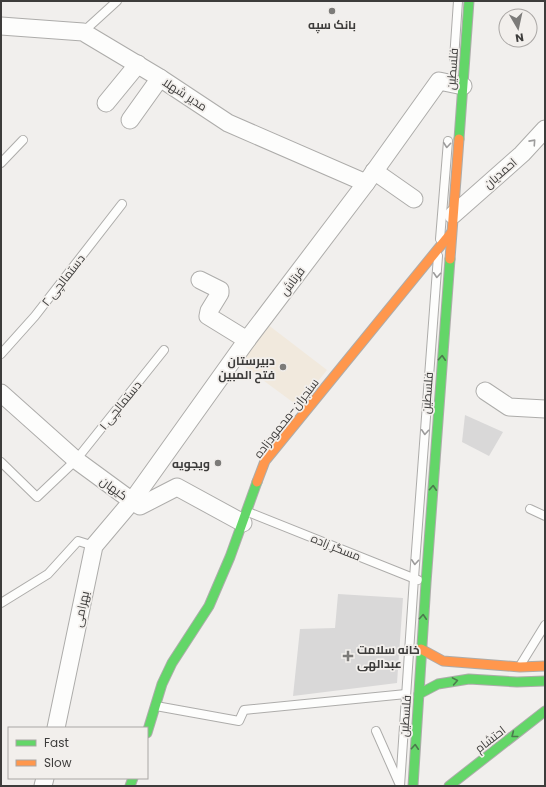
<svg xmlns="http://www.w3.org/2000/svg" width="546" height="787" font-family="Poppins,Cairo,sans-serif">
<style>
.education{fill:#f1e9dd}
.building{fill:#d9d8d8}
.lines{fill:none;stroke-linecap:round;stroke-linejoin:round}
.lane-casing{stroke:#adacaa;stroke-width:10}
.street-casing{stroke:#adacaa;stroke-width:19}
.fast-casing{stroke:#adacaa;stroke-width:11}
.slow-casing{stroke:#adacaa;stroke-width:11}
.lane{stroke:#fdfdfc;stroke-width:8}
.street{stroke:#fdfdfc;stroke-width:17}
.fast{stroke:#63d668;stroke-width:9}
.slow{stroke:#ff974d;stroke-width:9}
.oneway{stroke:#9d9c9c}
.oneway2{stroke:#4c7a4d}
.poi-dot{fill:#7c7b79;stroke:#f2efec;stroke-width:1.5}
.labels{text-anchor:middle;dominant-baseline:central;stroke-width:3.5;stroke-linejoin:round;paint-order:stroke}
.poi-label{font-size:12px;font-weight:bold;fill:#3d3c3b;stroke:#f2efec;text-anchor:end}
.street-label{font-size:12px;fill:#3d3c3b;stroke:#f2efec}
</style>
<rect width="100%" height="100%" fill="#f1efed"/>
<polygon class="education" points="267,324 327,370 298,406 240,363"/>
<g class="building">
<polygon points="465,415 503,432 489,456 462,442"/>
<polygon points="338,594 403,598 397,683 293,696 300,629 335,628"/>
</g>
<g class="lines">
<defs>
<g id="lane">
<polyline points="83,32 117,1"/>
<polyline points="454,59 458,1"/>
<polyline points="1,163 23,140"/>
<polyline points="440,239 448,141"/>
<polyline points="1,354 35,316 122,204"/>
<polyline points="1,462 37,497 76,460 164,350"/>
<polyline points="530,509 545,516"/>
<polyline points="248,512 418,580"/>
<polyline points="1,603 48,574 78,541 94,546"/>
<polyline points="521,664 545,625"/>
<polyline points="156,706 239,721 244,710 406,694"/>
<polyline points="376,731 399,783"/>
<polyline points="400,786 414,578 438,256"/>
</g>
<g id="street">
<polyline points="1,26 83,32 160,78 228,123 366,183"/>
<polyline points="106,103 138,64"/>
<polyline points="130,120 160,78"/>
<polyline points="374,171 414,199"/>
<polyline points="453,215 522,154 545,129"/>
<polyline points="200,280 220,290 220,293 209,311 208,316 247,340"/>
<polyline points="485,391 509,407 545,409"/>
<polyline points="1,393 76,460 132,501 140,506 177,487 243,523"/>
<polyline points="56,728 94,546 132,501 247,340 366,183 439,81 463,86"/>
<polyline points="43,786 45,778"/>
</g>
<g id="fast">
<polyline points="459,139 469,1"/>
<polyline points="419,694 438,684 469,679 517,682 545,681"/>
<polyline points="147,733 162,684 172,663 209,606 230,557 257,482"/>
<polyline points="130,786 133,778"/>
<polyline points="413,786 426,583 450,259"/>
<polyline points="449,786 545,711"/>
</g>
<g id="slow">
<polyline points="450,259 459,139"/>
<polyline points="257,482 265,461 451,233"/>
<polyline points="421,649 443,661 520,667 545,666"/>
</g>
</defs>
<use href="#lane" class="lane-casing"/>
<use href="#street" class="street-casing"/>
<use href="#fast" class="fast-casing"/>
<use href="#slow" class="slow-casing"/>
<use href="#lane" class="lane"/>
<use href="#street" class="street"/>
<use href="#fast" class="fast"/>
<use href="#slow" class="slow"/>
</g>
<defs><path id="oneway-chevron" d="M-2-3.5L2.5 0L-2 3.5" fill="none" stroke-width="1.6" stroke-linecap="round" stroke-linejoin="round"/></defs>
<g class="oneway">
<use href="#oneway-chevron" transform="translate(533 142) rotate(-48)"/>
<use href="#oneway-chevron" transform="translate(447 145) rotate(95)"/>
<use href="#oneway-chevron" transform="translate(437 275) rotate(94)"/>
<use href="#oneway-chevron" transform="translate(425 432) rotate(94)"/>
<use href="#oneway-chevron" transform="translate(415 562) rotate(94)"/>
</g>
<g class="oneway2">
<use href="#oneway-chevron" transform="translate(442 358) rotate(-86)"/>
<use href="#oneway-chevron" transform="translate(433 488) rotate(-86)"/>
<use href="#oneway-chevron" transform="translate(423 617) rotate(-86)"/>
<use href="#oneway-chevron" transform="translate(455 681) rotate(-10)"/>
<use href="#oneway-chevron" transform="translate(514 735) rotate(142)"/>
<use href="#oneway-chevron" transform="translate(415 747) rotate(-86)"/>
</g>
<g class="poi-dot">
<circle cx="332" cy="11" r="4"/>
<circle cx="283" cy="367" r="4"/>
<circle cx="218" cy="463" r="4"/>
<path d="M346 650h4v4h4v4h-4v4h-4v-4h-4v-4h4z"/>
</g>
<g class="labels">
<g class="poi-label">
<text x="332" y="24" text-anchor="middle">بانک سپه</text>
<text x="275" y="360">دبیرستان<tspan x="275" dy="14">فتح المبین</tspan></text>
<text x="210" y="463">ویجویه</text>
<text x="357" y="649" text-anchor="start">خانه سلامت<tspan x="357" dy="14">عبدالهی</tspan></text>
</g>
<g class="street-label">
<text transform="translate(452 69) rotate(-86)">فلسطین</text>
<text transform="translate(185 94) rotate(33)">مدیر شهلا</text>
<text transform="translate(500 173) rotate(-41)">احمدیان</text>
<text transform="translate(63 280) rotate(-52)">دستمالچی ۲</text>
<text transform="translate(292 281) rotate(-53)">فرتاش</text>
<text transform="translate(427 393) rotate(-86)">فلسطین</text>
<text transform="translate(120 405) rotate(-51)">دستمالچی ۱</text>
<text transform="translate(286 418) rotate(-52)">سنجران-محمودزاده</text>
<text transform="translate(114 488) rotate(36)">کیهان</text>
<text transform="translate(336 547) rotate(22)">مسگر زاده</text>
<text transform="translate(81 609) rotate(-78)">بهرامی</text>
<text transform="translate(405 716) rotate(-86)">فلسطین</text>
<text transform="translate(490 739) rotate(-38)">احتشام</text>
</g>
</g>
<rect width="546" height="787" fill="none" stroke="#3d3c3b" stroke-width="4"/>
<rect x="8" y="727" width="140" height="52" fill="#f2efec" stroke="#aaa7a5"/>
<rect x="16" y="740" width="20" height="6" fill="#63d668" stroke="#aaa7a5"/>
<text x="44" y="747" font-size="12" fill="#3d3c3b">Fast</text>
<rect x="16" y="760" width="20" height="6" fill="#ff974d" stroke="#aaa7a5"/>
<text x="44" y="767" font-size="12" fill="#3d3c3b">Slow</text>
<g transform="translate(518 28) rotate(171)"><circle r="19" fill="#f2efec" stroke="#aaa7a5"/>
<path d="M0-3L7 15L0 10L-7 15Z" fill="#7c7b79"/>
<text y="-6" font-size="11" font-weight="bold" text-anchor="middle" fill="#3d3c3b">N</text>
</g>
</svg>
